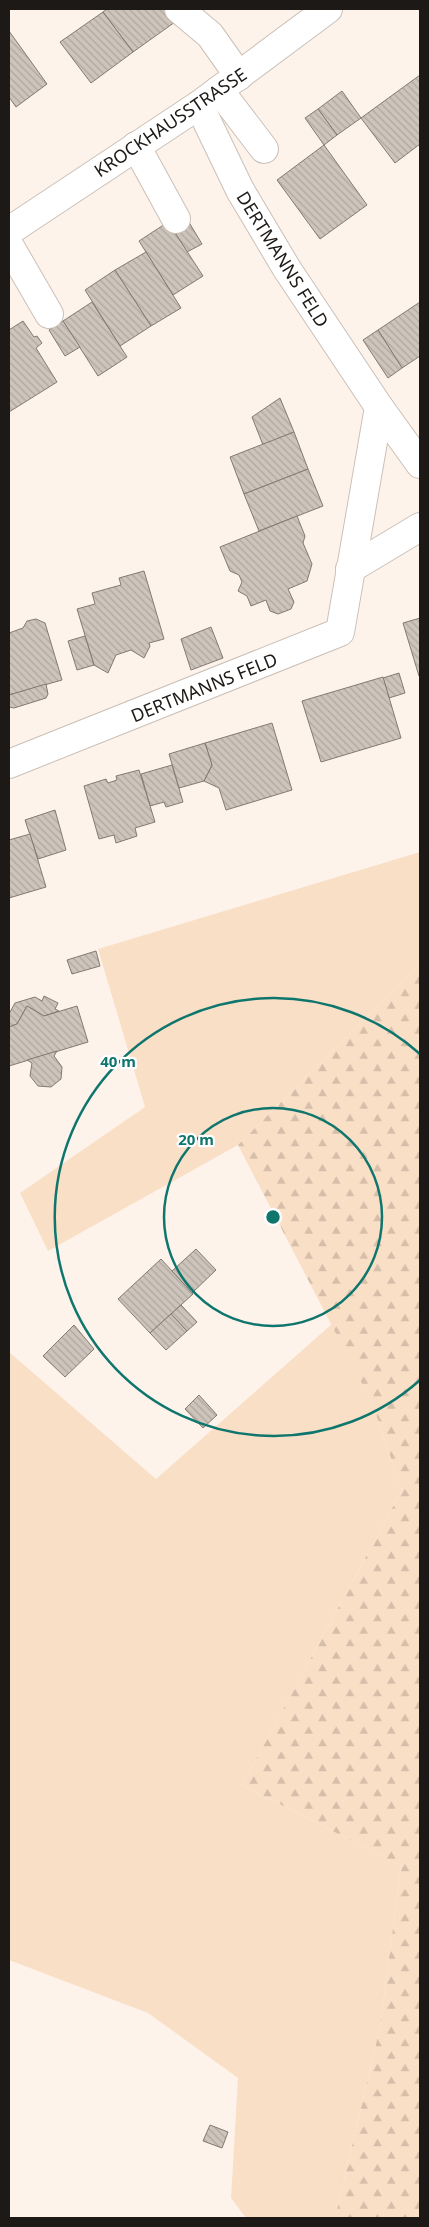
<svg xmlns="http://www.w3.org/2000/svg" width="429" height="2227" font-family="'Noto Sans',sans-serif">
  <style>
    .green { fill: #fadfc7 }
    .forest { fill: url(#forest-firs) }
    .building { fill: url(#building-back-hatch); stroke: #837a72 }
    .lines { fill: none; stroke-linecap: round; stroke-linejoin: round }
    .minor-casing { stroke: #cac0b7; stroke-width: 30 }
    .minor { stroke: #fff; stroke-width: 28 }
    .ring { fill: none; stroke: #0f766e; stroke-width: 2.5 }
    .labels { text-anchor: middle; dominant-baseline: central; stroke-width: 4.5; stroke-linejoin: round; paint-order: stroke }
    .street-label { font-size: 18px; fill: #1c1916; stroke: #fff }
    .centre { fill: #0f766e; stroke: #fff; stroke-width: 2.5 }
    .ring-label { font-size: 15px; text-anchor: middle; font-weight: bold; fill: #0f766e; stroke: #fff; stroke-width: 4.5; stroke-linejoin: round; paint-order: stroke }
  </style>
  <defs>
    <pattern id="forest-firs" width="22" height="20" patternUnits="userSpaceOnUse" patternTransform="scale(1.25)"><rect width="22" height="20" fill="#fadfc7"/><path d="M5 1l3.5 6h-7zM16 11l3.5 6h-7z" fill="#d6bfaa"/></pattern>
    <pattern id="building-back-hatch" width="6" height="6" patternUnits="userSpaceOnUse" patternTransform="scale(1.25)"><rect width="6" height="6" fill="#cdc4bb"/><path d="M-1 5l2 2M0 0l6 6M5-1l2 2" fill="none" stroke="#afa8a0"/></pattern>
  </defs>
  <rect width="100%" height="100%" fill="#fef3eb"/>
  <g class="green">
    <path d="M420 852V963L238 1145 48 1251 20 1193 145 1107 98 949Z"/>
    <path d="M332 1324 372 1403 402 1490 242 1785 401 1866 380 2027 335 2218H246L231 2198 238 2078 148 2013 9 1960V1352L156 1479Z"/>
  </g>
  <path class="forest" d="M420 963V2218H335L380 2027 401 1866 242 1785 402 1490 372 1403 238 1145Z"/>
  <g class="building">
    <path d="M107 9H165L175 22 133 52 103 12Z"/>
    <path d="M103 12 133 52 91 83 60 42Z"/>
    <path d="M9 31 47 84 16 107 9 97Z"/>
    <path d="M420 75V144L395 163 361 118Z"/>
    <path d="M342 91 361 118 337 135 318 109Z"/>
    <path d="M318 109 337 135 324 145 305 118Z"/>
    <path d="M324 145 367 205 320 239 277 180Z"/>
    <path d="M184 214 202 244 187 252 169 224Z"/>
    <path d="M168 222 203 276 173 295 139 241Z"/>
    <path d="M146 252 181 308 151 326 115 270Z"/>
    <path d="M115 270 151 326 120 346 85 290Z"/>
    <path d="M92 302 127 357 98 376 63 321Z"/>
    <path d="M420 302V356L402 368 378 330Z"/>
    <path d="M23 321 34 337 37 336 42 343 36 348 57 382 9 412V330Z"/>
    <path d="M63 321 80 347 65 356 49 330Z"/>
    <path d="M378 330 402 368 388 378 363 340Z"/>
    <path d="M280 398 294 432 263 445 252 417Z"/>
    <path d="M294 432 308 469 244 494 230 457Z"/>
    <path d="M308 469 323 506 259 531 244 494Z"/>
    <path d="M297 516 305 536 303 543 312 564 307 581 288 589 294 602 291 609 278 614 270 611 266 600 251 606 247 596 238 591 242 582 239 575 230 571 220 547Z"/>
    <path d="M144 571 164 639 149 643 150 646 144 658 131 650 116 655 108 673 94 665 77 609 95 604 92 593 121 585 119 578Z"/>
    <path d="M420 618V676H419L403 623Z"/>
    <path d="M36 619 45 623 62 680 9 695V633L23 628 27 621Z"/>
    <path d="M211 627 223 658 191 670 181 639Z"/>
    <path d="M85 636 94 665 77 670 68 641Z"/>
    <path d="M399 673 405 693 389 698 383 678Z"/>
    <path d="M383 677 401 738 321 762 302 701Z"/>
    <path d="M46 684 48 694 46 698 14 708 9 707V695Z"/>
    <path d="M272 723 292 790 226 810 219 788 204 781 212 765 205 743Z"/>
    <path d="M205 743 212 765 204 781 179 788 169 754Z"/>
    <path d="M172 765 183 802 166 807 164 802 150 806 141 774Z"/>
    <path d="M139 770 155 822 135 828 137 836 116 843 114 835 99 839 84 786 106 779 108 783 117 780 116 776Z"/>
    <path d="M55 810 66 850 38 859 25 820Z"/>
    <path d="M30 834 46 887 9 898V838V840Z"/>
    <path d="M96 951 100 966 72 974 67 960Z"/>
    <path d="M44 996 58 1003 55 1009 59 1011 44 1016 27 1006 17 1024 9 1027V1014L15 1003 35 997 42 1001Z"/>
    <path d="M27 1006 44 1016 77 1006 88 1042 9 1066V1027L17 1024Z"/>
    <path d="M57 1051 54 1056 62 1067 61 1079 51 1087 38 1086 30 1076 32 1063 27 1060Z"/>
    <path d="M196 1249 216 1270 192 1293 172 1271Z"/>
    <path d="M161 1259 193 1294 150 1333 118 1299Z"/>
    <path d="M181 1305 197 1322 187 1331 171 1314Z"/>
    <path d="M171 1314 187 1331 166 1350 150 1333Z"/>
    <path d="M74 1325 94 1349 65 1377 43 1356Z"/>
    <path d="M199 1395 217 1415 203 1428 185 1409Z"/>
    <path d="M210 2125 228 2132 222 2148 203 2141Z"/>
  </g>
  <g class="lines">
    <g class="minor-casing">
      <g id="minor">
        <path d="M179 9 210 35 239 76"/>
        <path d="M219 90 264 149"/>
        <path d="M136 146 176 219"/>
        <path d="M9 231 199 105 328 9"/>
        <path d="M9 245 49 314"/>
        <path d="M379 407 420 464"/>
        <path d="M350 569 420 527"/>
        <path d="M9 764 340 632 379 407 287 269 240 190 199 105"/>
      </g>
    </g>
    <use href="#minor" class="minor"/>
  </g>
  <g class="ring">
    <circle cx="273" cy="1217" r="109"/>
    <path d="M420 1380A219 219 0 1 1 420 1054"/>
  </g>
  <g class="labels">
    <g class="street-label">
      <text transform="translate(170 122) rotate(-34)">KROCKHAUSSTRASSE</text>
      <text transform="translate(283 259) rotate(58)">DERTMANNS FELD</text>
      <text transform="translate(204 687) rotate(-22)">DERTMANNS FELD</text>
    </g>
  </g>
  <circle cx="273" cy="1217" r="8" class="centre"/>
  <g class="ring-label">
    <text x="118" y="1067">40 m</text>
    <text x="196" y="1145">20 m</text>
  </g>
  <rect width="429" height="2227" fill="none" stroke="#1c1916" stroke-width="20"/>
</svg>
